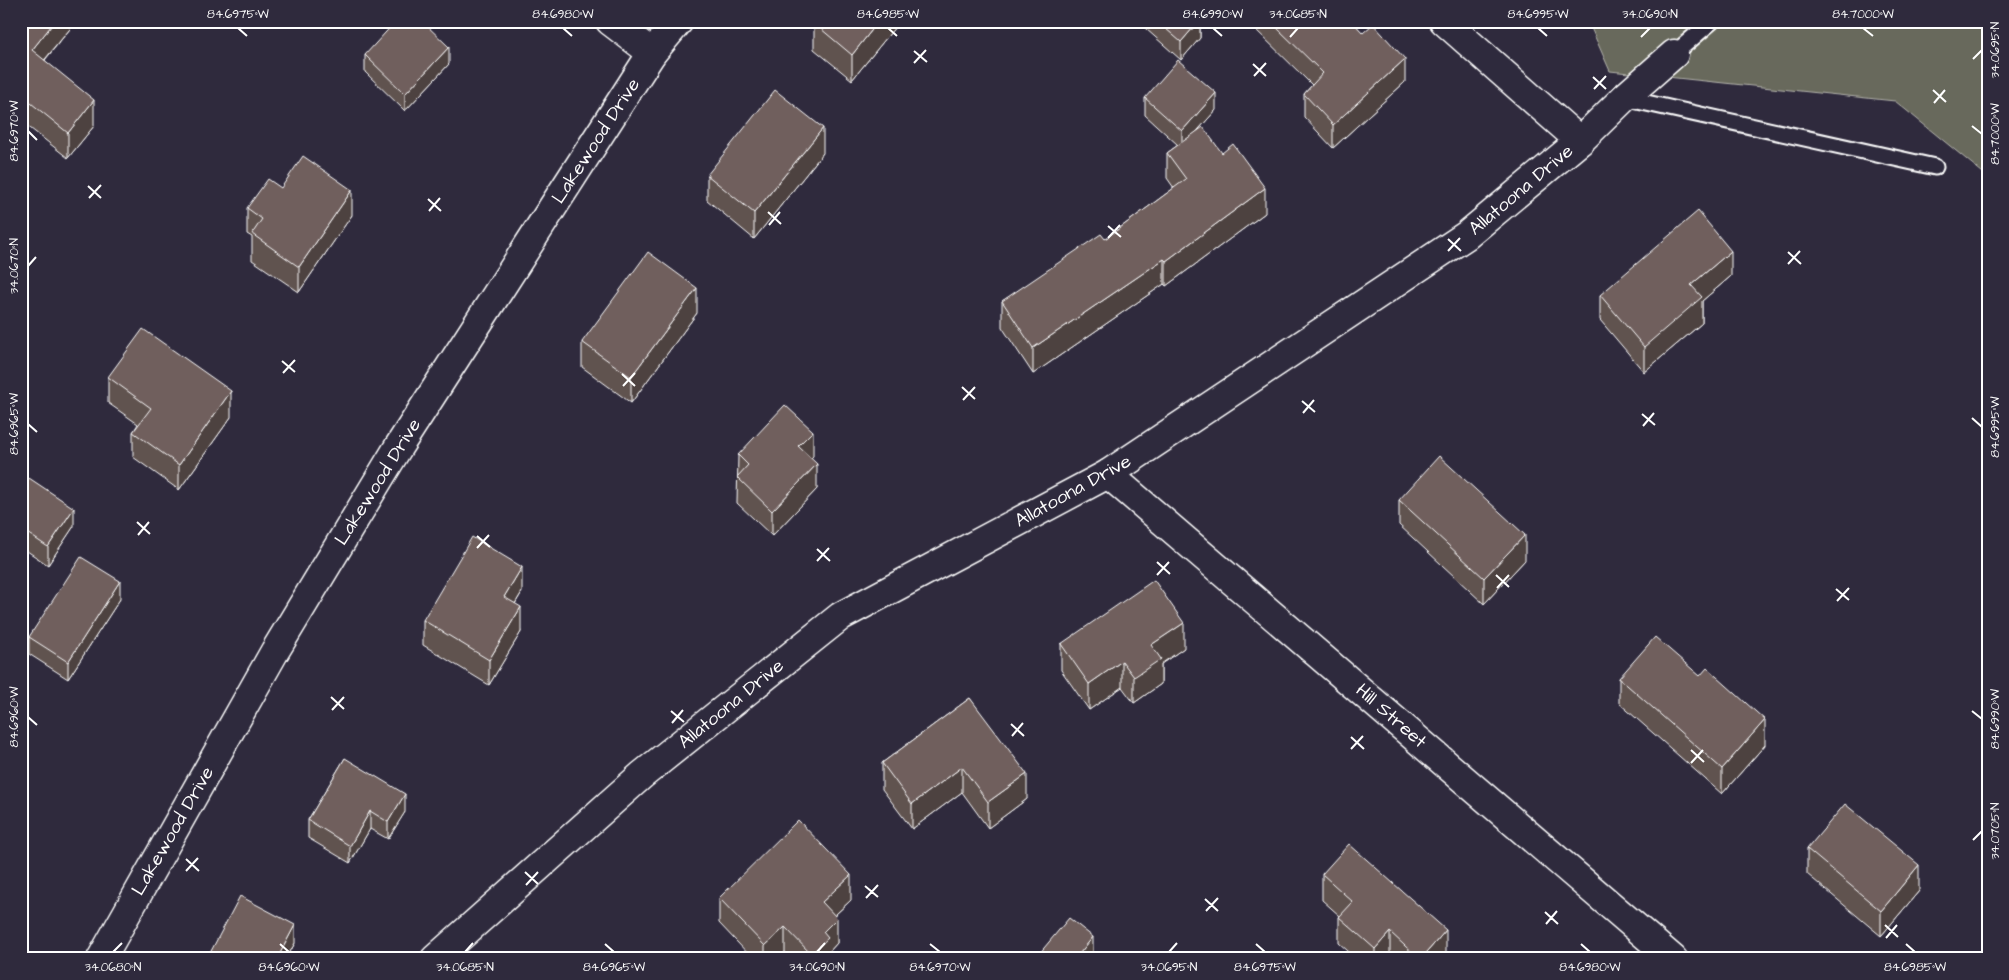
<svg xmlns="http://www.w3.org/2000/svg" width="2009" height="980" font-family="'Architects Daughter',sans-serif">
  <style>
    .green { fill: #68695b; stroke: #b4b4ad }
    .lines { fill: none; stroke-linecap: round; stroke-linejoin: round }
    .service-casing { stroke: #fff; stroke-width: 19 }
    .minor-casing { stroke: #fff; stroke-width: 31 }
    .service { stroke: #2f2a3d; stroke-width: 15 }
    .minor { stroke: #2f2a3d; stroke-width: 28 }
    .wall { fill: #605250; stroke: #fff }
    .shaded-wall { fill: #4e4241; stroke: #fff }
    .building { fill: #705f5d; stroke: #fff }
    .ticks { fill: none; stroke: #fff; stroke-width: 2 }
    .labels { text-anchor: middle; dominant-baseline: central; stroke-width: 5; stroke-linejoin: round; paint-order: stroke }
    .street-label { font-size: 19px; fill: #fff; stroke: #2f2a3d }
    .neatline { fill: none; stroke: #fff; stroke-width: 2 }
    .ticks-label { font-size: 12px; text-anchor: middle; fill: #fff }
  </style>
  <rect width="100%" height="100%" fill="#2f2a3d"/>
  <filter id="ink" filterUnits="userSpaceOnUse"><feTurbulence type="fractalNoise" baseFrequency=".02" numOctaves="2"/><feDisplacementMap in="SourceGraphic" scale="10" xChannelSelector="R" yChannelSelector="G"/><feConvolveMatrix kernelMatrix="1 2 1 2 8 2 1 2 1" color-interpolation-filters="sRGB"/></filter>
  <g filter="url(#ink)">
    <path class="green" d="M1588 21H1988V177L1895 101 1610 71Z"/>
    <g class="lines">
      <g class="service-casing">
        <g id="service">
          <path d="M1674 54 1712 21"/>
          <path d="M1624 98 1935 167"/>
        </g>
      </g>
      <g class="minor-casing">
        <g id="minor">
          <path d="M610 21 652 53"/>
          <path d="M1444 21 1580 141"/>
          <path d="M1108 474 1673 959"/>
          <path d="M101 959 275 651 399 446 652 53 679 21"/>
          <path d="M435 959 642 775 841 616 1108 474 1467 235 1580 141 1624 98 1674 54"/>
        </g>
      </g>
      <use href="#service" class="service"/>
      <use href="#minor" class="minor"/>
    </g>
    <g class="wall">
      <path d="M21 21H74V24L45 60 94 126 68 158 21 121Z"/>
      <path d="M900 21 852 80 814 49V23Z"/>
      <path d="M1137 21H1200V38L1181 60Z"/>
      <path d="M1247 21H1352L1405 82 1333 148 1304 117V94L1312 85Z"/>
      <path d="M365 55 449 64 405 111 365 72Z"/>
      <path d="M1145 98 1216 110 1198 130 1265 213 1166 286 1164 284 1033 374 1002 327V301L1105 239 1174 188 1167 178V153L1178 145 1145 115Z"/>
      <path d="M823 153 754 239 707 200V175Z"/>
      <path d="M281 188 352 215 299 292 252 260V237L247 234V208Z"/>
      <path d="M1731 276 1702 301V323L1644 372 1600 320V295Z"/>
      <path d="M697 313 631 403 582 367V342Z"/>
      <path d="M108 377 231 417 179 490 133 457V432L138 424 108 403Z"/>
      <path d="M738 455 813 456 811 458 817 489 772 536 737 503Z"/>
      <path d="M21 489 74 526 48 565 21 547Z"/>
      <path d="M1399 500 1525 560 1484 604 1399 525Z"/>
      <path d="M522 592 515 604 521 632 489 685 423 645V620Z"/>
      <path d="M120 599 68 679 29 654V637Z"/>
      <path d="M1061 644 1184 648 1161 664V684L1134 703 1122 687 1089 710 1061 670Z"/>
      <path d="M1700 676 1765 745 1722 794 1619 703V678Z"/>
      <path d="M970 698 1027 799 988 828 962 792 912 829 882 789V763Z"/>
      <path d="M345 758 405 812 388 839 370 829 350 863 308 838V820Z"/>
      <path d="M1807 849 1919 891 1881 936 1807 874Z"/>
      <path d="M1322 874 1446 955 1443 959H1391L1390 958 1389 959H1357L1339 943V917L1340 916 1322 900Z"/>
      <path d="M719 898 851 900 835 915 837 943 828 953V959H791L785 952 778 959H753L719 923Z"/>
      <path d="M295 943 286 959H209V955Z"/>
      <path d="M1039 954 1093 955 1089 959H1039Z"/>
    </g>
    <g class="shaded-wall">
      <path d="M55 21H74V24L32 75V50Z"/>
      <path d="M879 21H900L852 80V55Z"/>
      <path d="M1199 21H1200V38L1181 60V42Z"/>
      <path d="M449 47V64L405 111V94Z"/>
      <path d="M1405 59V82L1333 148V125Z"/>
      <path d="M1216 93V110L1182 148V131Z"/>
      <path d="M94 100V126L68 158V133Z"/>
      <path d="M823 128V153L754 239V213Z"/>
      <path d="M1265 188V213L1166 286V261Z"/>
      <path d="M352 190V215L299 292V267Z"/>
      <path d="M1731 251V276L1702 301V323L1644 372V347L1691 285Z"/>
      <path d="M1164 259V284L1033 374V348Z"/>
      <path d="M697 288V313L631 403V377Z"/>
      <path d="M231 391V417L179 490V465Z"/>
      <path d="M813 431V456L798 472V446Z"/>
      <path d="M817 464V489L772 536V511Z"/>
      <path d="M74 508V526L48 565V547Z"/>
      <path d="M1525 535V560L1484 604V578Z"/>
      <path d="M522 567V592L504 622V597Z"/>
      <path d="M120 581V599L68 679V662Z"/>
      <path d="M521 607V632L489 685V660Z"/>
      <path d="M1184 623V648L1161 664V684L1134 703V677L1151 645Z"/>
      <path d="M1122 661V687L1089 710V684Z"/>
      <path d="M1765 720V745L1722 794V769Z"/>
      <path d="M962 767V792L912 829V804Z"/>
      <path d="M1027 774V799L988 828V802Z"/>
      <path d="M405 794V812L388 839V822Z"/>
      <path d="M370 811V829L350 863V846Z"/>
      <path d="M1919 865V891L1881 936V911Z"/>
      <path d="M851 875V900L822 927V902Z"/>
      <path d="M837 918V943L828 953V959H811V954L823 932Z"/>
      <path d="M295 925V943L286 959H277Z"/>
      <path d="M785 927V952L778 959H765V946Z"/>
      <path d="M1446 930V955L1443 959H1421Z"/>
      <path d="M1390 932V958L1389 959H1375V949Z"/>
      <path d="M1093 937V955L1089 959H1075Z"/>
    </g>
    <g class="building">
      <path d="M21 21H55L32 50 94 100 68 133 21 95Z"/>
      <path d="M396 21H422L449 47 405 94 365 55Z"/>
      <path d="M815 21H879L852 55 814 23Z"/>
      <path d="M1157 21H1199L1181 42Z"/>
      <path d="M1270 21H1352L1363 33 1373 24 1405 59 1333 125 1304 94 1323 73Z"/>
      <path d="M1178 60 1216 93 1182 131 1145 98Z"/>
      <path d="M775 90 823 128 754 213 707 175Z"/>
      <path d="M1203 127 1222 153 1233 144 1265 188 1166 261 1164 259 1033 348 1002 301 1101 234 1105 239 1186 179 1167 153Z"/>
      <path d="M303 156 352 190 299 267 252 234 262 219 247 208 268 179 281 188Z"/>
      <path d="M1698 211 1731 251 1691 285 1702 297 1644 347 1600 295Z"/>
      <path d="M648 252 697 288 631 377 582 342Z"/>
      <path d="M143 329 231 391 179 465 133 432 151 408 108 377Z"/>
      <path d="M785 405 813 431 798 446 817 464 772 511 737 477 748 465 738 455Z"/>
      <path d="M1439 456 1525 535 1484 578 1399 500Z"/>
      <path d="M29 478 74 508 48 547 21 529V489Z"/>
      <path d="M472 537 522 567 504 597 521 607 489 660 423 620Z"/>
      <path d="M81 557 120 581 68 662 29 637Z"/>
      <path d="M1154 580 1184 623 1151 645 1161 659 1134 677 1122 661 1089 684 1061 644Z"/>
      <path d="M1655 637 1700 676 1707 668 1765 720 1722 769 1619 678Z"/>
      <path d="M970 698 1027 774 988 802 962 767 912 804 882 763Z"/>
      <path d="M345 758 405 794 388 822 370 811 350 846 308 820Z"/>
      <path d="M1845 804 1919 865 1881 911 1807 849Z"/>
      <path d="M798 820 851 875 822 902 837 918 823 932 828 938 811 954 785 927 765 946 719 898Z"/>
      <path d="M1349 844 1446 930 1421 959H1419L1390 932 1375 949 1339 917 1353 902 1322 874Z"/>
      <path d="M240 896 295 925 277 959H216L209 955Z"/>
      <path d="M1069 918 1093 937 1075 959H1045L1039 954Z"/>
    </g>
  </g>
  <path class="ticks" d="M238 28 247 36M563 28 572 36M888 28 897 36M1213 28 1222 36M1538 28 1547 36M1863 28 1873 36M1290 37 1298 28M1641 37 1650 28M914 51 927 62M1973 59 1982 50M914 63 926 50M1253 64 1266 76M1254 76 1266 63M1593 77 1606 89M1594 89 1606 76M1933 90 1946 102M1934 103 1945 90M1972 126 1982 134M28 131 37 140M88 186 101 198M89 198 101 185M428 199 441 211M429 211 440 198M768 212 781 224M769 225 780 212M1108 226 1121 237M1108 238 1120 225M1448 239 1461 251M1448 251 1460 238M1788 252 1801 264M1788 264 1800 251M28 266 36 257M282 361 295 372M283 373 295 360M622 374 635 386M623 386 635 373M962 387 975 399M963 400 975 387M1302 401 1315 412M1303 413 1314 400M1642 414 1655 425M1972 418 1982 427M28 424 37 432M1643 426 1654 413M137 522 150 534M138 535 149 522M477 536 490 547M477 548 489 535M817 549 830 561M817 561 829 548M1157 562 1170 574M1157 575 1169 562M1496 575 1509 587M1497 588 1509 575M1836 589 1849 600M1837 601 1849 588M331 697 344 709M332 710 344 697M671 711 684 722M1972 711 1982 719M28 717 37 725M672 723 683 710M1011 724 1024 736M1012 736 1023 723M1351 737 1364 749M1351 749 1363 736M1691 750 1704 762M1691 763 1703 750M1973 840 1982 831M186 859 199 871M186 871 198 858M525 872 538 884M526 885 538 872M865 886 878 897M866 898 878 885M1205 899 1218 911M1206 911 1218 898M1545 912 1558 924M1546 924 1557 911M1885 925 1898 937M1886 938 1897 925M280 944 289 952M605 944 614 952M930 944 940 952M1256 944 1265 952M1581 944 1590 952M1906 944 1915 952M113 952 122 943M465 952 473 943M817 952 825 943M1169 952 1177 943"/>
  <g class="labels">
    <g class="street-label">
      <text transform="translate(596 141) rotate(-57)">Lakewood Drive</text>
      <text transform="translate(1521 190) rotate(-40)">Allatoona Drive</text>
      <text transform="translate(378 482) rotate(-58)">Lakewood Drive</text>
      <text transform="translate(1073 491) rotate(-29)">Allatoona Drive</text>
      <text transform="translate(731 704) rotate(-39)">Allatoona Drive</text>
      <text transform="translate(1391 716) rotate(41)">Hill Street</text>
      <text transform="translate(173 831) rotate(-60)">Lakewood Drive</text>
    </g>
  </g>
  <rect width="2009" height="980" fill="none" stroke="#2f2a3d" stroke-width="55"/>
  <rect x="28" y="28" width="1954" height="924" class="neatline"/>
  <g class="ticks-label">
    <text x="238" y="18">84.6975°W</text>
    <text x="563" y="18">84.6980°W</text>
    <text x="888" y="18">84.6985°W</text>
    <text x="1213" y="18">84.6990°W</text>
    <text x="1298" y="18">34.0685°N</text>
    <text x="1538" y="18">84.6995°W</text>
    <text x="1650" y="18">34.0690°N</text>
    <text x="1863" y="18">84.7000°W</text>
    <text transform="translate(1995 50) rotate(-90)" y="4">34.0695°N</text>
    <text transform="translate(14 131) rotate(-90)" y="4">84.6970°W</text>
    <text transform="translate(1995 134) rotate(-90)" y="4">84.7000°W</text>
    <text transform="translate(14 266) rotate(-90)" y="4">34.0670°N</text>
    <text transform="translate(14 424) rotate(-90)" y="4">84.6965°W</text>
    <text transform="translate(1995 427) rotate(-90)" y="4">84.6995°W</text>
    <text transform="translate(14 717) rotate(-90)" y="4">84.6960°W</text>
    <text transform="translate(1995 719) rotate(-90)" y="4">84.6990°W</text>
    <text transform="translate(1995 831) rotate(-90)" y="4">34.0705°N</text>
    <text x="113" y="971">34.0680°N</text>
    <text x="289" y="971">84.6960°W</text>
    <text x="465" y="971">34.0685°N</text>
    <text x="614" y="971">84.6965°W</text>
    <text x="817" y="971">34.0690°N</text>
    <text x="940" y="971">84.6970°W</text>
    <text x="1169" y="971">34.0695°N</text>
    <text x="1265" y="971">84.6975°W</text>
    <text x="1590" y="971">84.6980°W</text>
    <text x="1915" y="971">84.6985°W</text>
  </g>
</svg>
